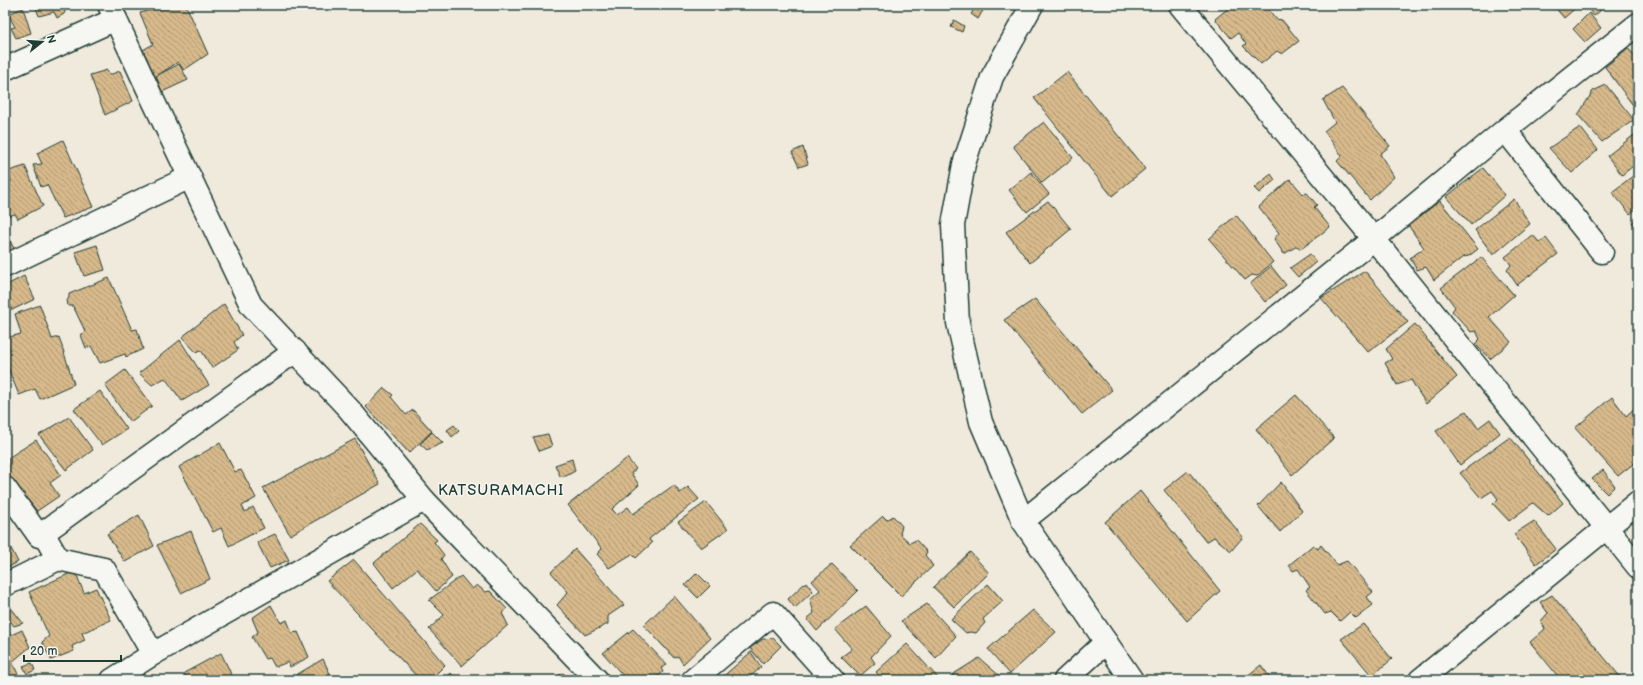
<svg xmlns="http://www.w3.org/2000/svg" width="1643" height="685" font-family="'Balsamiq Sans',sans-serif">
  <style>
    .building { fill: url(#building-back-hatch); stroke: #1f3d34 }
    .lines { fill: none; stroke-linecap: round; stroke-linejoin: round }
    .minor-casing { stroke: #1f3d34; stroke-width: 25 }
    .tertiary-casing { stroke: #1f3d34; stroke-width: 25 }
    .minor { stroke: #f6f6f2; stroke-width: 22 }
    .tertiary { stroke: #f6f6f2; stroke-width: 22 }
    .labels { text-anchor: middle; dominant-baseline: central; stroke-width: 3; stroke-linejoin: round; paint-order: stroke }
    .quarter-label { font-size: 15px; letter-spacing: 1px; fill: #1f3d34; stroke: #f6f6f2 }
  </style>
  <defs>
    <pattern id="building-back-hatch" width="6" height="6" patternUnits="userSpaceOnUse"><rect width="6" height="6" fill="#d7b98b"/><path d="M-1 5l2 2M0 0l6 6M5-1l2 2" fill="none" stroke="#ae9872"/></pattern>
  </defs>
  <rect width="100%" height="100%" fill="#f0eadd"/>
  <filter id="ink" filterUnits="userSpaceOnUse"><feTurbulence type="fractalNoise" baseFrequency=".025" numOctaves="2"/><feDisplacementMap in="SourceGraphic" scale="8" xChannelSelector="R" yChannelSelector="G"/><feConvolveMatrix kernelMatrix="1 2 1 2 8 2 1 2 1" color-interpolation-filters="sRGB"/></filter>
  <g filter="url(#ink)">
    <g class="building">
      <path d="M35 5H69L67 6 64 14 57 18 54 12 39 16Z"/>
      <path d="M169 5H186L208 54 184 70 178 62 155 77 143 50 153 44 140 13Z"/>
      <path d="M977 5H986L978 19 971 14Z"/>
      <path d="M1232 5H1265L1276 19 1282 20 1299 41 1282 54 1277 51 1261 64 1243 46 1246 44 1238 33 1231 38 1215 19Z"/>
      <path d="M1553 5H1579L1564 18Z"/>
      <path d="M1585 5H1607L1594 16Z"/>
      <path d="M23 8 31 33 16 38 11 28 15 27 8 14Z"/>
      <path d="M1589 13 1601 28 1585 42 1573 29Z"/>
      <path d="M954 20 964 26 962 32 951 27Z"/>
      <path d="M5 26 9 35 5 37Z"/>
      <path d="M1628 48 1638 60V99L1632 104 1605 67Z"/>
      <path d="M179 64 188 80 162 92 156 76Z"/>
      <path d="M107 70 109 75 120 71 133 101 105 115 90 75Z"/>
      <path d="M1067 72 1145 169 1112 196 1034 98Z"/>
      <path d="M1606 85 1634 120 1602 142 1578 115 1593 91Z"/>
      <path d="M1342 88 1390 146 1380 154 1394 177 1370 200 1337 161 1342 156 1324 131 1335 122 1323 100Z"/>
      <path d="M1044 122 1073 158 1042 183 1013 146Z"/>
      <path d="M1580 127 1598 150 1572 173 1549 148Z"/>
      <path d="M1638 132V162L1622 175 1607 156Z"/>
      <path d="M63 140 93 207 63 218 47 185 41 187 33 165 42 164 37 153Z"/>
      <path d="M803 147 808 164 799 167 792 152Z"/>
      <path d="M25 166 43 206 18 219 15 214 8 216 5 211V184L11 182 9 171Z"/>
      <path d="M1483 168 1505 195 1471 225 1446 197Z"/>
      <path d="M1031 172 1049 194 1027 212 1009 190Z"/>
      <path d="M1638 172V207L1630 214 1612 192Z"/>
      <path d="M1271 174 1275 180 1259 193 1254 188Z"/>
      <path d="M1290 179 1303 194 1307 193 1317 205 1314 207 1330 227 1301 249 1297 246 1284 254 1274 239 1279 233 1259 207Z"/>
      <path d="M1514 199 1530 224 1493 255 1475 230Z"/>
      <path d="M1048 201 1071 229 1030 263 1006 232Z"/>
      <path d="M1440 201 1478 249 1469 256 1463 257 1434 280 1426 267 1417 270 1410 258 1424 248 1408 225Z"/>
      <path d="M1236 215 1273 262 1257 276 1252 275 1245 280 1209 239Z"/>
      <path d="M1638 218V231L1632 222Z"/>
      <path d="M5 230 14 249 5 253Z"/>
      <path d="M1533 235 1539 242 1546 238 1558 254 1517 285 1507 270 1511 265 1505 257Z"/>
      <path d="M97 245 105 270 84 276 75 252Z"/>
      <path d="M1310 254 1316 262 1298 277 1290 268Z"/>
      <path d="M1481 257 1514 295 1489 317 1511 342 1490 359 1475 344 1480 339 1476 331 1471 332 1452 311 1455 307 1441 288Z"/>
      <path d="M1271 266 1286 285 1265 302 1250 284Z"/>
      <path d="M1365 271 1408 322 1368 352 1321 298Z"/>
      <path d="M24 276 35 299 12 310 5 294V286Z"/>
      <path d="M109 278 132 330 137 329 143 349 126 357 125 354 100 363 91 346 86 348 81 335 85 331 73 306H68L67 301 69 297V294Z"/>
      <path d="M1035 299 1112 390 1082 414 1004 320Z"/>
      <path d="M224 304 242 335 234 342 238 350 212 368 201 350 196 352 182 337Z"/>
      <path d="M40 305 52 339 59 337 74 384 40 399 35 389 19 395 5 361V353L9 350 5 338 21 334 15 314Z"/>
      <path d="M1415 324 1457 377 1426 404 1411 380 1397 385 1385 363 1392 359 1386 349Z"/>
      <path d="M180 340 209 385 182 401 165 378 152 385 139 373Z"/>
      <path d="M125 370 152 406 130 422 105 385Z"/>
      <path d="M384 388 393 395 391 397 406 415 413 410 432 431 409 453 366 407Z"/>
      <path d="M100 391 127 429 102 445 74 409Z"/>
      <path d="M1296 395 1334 438 1292 475 1256 429Z"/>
      <path d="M1612 397 1626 416 1638 405V460L1618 476 1575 428Z"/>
      <path d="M1466 411 1478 428 1490 419 1500 433 1460 465 1436 431Z"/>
      <path d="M69 417 93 450 66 470 39 435Z"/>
      <path d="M454 425 459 431 452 437 447 430Z"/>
      <path d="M432 432 443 443 427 450 420 444Z"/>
      <path d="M548 434 552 446 539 451 533 437Z"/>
      <path d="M1510 437 1563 503 1548 516 1533 503 1509 521 1493 504 1498 499 1492 491 1481 498 1460 473Z"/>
      <path d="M355 439 380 484 290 535 263 488Z"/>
      <path d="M36 440 61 475 50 483 59 496 37 511 5 471V467L9 463 8 458Z"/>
      <path d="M220 443 235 472 241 470 256 498 242 506 245 512 253 507 264 528 229 546 221 528 213 532 179 467Z"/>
      <path d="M627 458 636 469 631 473 639 485 612 509 617 515 628 507 633 514 674 485 680 493 688 487 699 499 649 539 652 543 636 558 632 554 609 568 597 554 602 549 568 505Z"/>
      <path d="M572 459 575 471 566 476H560L555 465Z"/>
      <path d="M1603 470 1615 486 1607 494 1592 479Z"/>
      <path d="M1188 471 1243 537 1231 551 1214 537 1206 542 1164 490Z"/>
      <path d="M1281 482 1302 511 1280 532 1258 506Z"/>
      <path d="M1140 491 1220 591 1187 621 1105 522Z"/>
      <path d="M706 502 728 529 701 548 678 522Z"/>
      <path d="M139 515 154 546 125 562 107 534Z"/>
      <path d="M883 516 887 520 893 516 902 526 900 534 910 543 916 540 927 552 925 555 933 566 901 596 850 545Z"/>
      <path d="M1534 521 1556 549 1536 564 1514 534Z"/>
      <path d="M420 524 437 540 434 542 444 555 441 559 452 577 436 591 417 569 393 588 374 563Z"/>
      <path d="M191 531 210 579 181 593 157 545Z"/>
      <path d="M275 534 289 560 270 568 257 542Z"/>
      <path d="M5 537 18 562 5 569Z"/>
      <path d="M1313 545 1318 549 1321 545 1337 565 1347 561 1373 592 1367 597 1373 605 1356 618 1350 612 1340 621 1331 612 1325 614 1306 590 1310 587 1298 569 1293 571 1289 565Z"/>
      <path d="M575 549 624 605 608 616V624L585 635 557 605 568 592 551 572Z"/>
      <path d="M970 552 989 573 954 607 933 587Z"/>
      <path d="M354 560 445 665 430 680H420L327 581Z"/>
      <path d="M832 564 858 591 817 631 807 619 814 613 810 599 820 590 812 581Z"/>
      <path d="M75 571 84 593 96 588 111 620 82 633 85 640 72 646 74 651 51 660 42 642 49 636 29 592Z"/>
      <path d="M697 573 710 586 698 598 685 585Z"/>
      <path d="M461 576 472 589 477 585 485 592 490 591 507 609 502 613 508 625 462 666 429 629 444 615 429 600Z"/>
      <path d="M806 582 813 591 795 608 788 599Z"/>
      <path d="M988 584 1003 601 983 619 985 623 976 633 970 632 966 633 951 619Z"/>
      <path d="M1552 595 1623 680H1596L1594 677 1591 680H1561L1530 642 1545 629 1541 621 1548 613 1540 602Z"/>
      <path d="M674 596 710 638 683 664 678 656 674 658 644 625Z"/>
      <path d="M8 604 23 623 14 626 5 614V606Z"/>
      <path d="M927 604 956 636 936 658 901 621Z"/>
      <path d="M271 605 281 623 287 620 292 633 298 632 309 657 290 667 288 662 275 667 270 658 265 659 252 637 258 632 252 618Z"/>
      <path d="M866 606 891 636 871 657 875 663 860 676 841 657 852 649 835 629Z"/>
      <path d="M1033 610 1056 632 1010 674 988 649Z"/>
      <path d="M1363 624 1392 659 1372 676 1341 639Z"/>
      <path d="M5 628 11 635 22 630 30 647 12 662 21 680H5Z"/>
      <path d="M633 629 667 665 661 668 663 672 654 680H627L603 653Z"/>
      <path d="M773 638 781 646 763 664 750 648 763 639Z"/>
      <path d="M907 644 939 679 883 680 876 672Z"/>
      <path d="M751 652 761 667 750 677 754 680H719Z"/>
      <path d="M221 653 234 680H188L184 673Z"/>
      <path d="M979 658 1002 678 1000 680H957L952 675Z"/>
      <path d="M323 659 333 680H298L296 675Z"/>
      <path d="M32 663 35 670 27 674 23 666Z"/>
      <path d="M1261 665 1272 680H1242Z"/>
      <path d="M451 673 457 680H444Z"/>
      <path d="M563 673 571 680H552Z"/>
      <path d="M766 676 770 680H761Z"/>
      <path d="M148 677 150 680H139Z"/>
    </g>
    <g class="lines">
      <g class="minor-casing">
        <g id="minor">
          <path d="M109 5 152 98 251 305 349 409 424 500 597 680"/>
          <path d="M1180 5 1374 239 1638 567"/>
          <path d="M5 69 116 19"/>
          <path d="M1505 130 1602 252"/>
          <path d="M5 266 190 177"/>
          <path d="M5 488 39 536 295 351"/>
          <path d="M1023 521 1374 239 1505 130 1638 24"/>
          <path d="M43 533 58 559 104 569 153 654"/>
          <path d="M5 585 58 559"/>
          <path d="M112 680 153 654 424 500"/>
          <path d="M693 680 773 613 833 680"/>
          <path d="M1065 680 1106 642"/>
          <path d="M1420 680 1638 502"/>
        </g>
      </g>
      <g class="tertiary-casing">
        <path id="tertiary" d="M1032 5 992 77 964 164 953 225 958 323 981 422 1023 521 1132 680"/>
      </g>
      <use href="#minor" class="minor"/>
      <use href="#tertiary" class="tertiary"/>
    </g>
  </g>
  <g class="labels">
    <g class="quarter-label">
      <text x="501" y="490">KATSURAMACHI</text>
    </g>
  </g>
  <rect width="1643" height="685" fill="none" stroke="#f6f6f2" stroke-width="20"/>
  <rect x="10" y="10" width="1623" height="665" fill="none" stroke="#1f3d34" stroke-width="1.5" filter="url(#ink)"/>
  <g transform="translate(42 42) rotate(73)" stroke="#f6f6f2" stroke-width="3" paint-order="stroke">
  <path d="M0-3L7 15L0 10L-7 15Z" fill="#1f3d34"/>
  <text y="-6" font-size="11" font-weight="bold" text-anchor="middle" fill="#1f3d34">N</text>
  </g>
  <path d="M24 655v6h97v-6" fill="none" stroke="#1f3d34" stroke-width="2"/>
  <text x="30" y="655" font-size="12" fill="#1f3d34" stroke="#f6f6f2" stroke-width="3" paint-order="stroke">20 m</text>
</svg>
